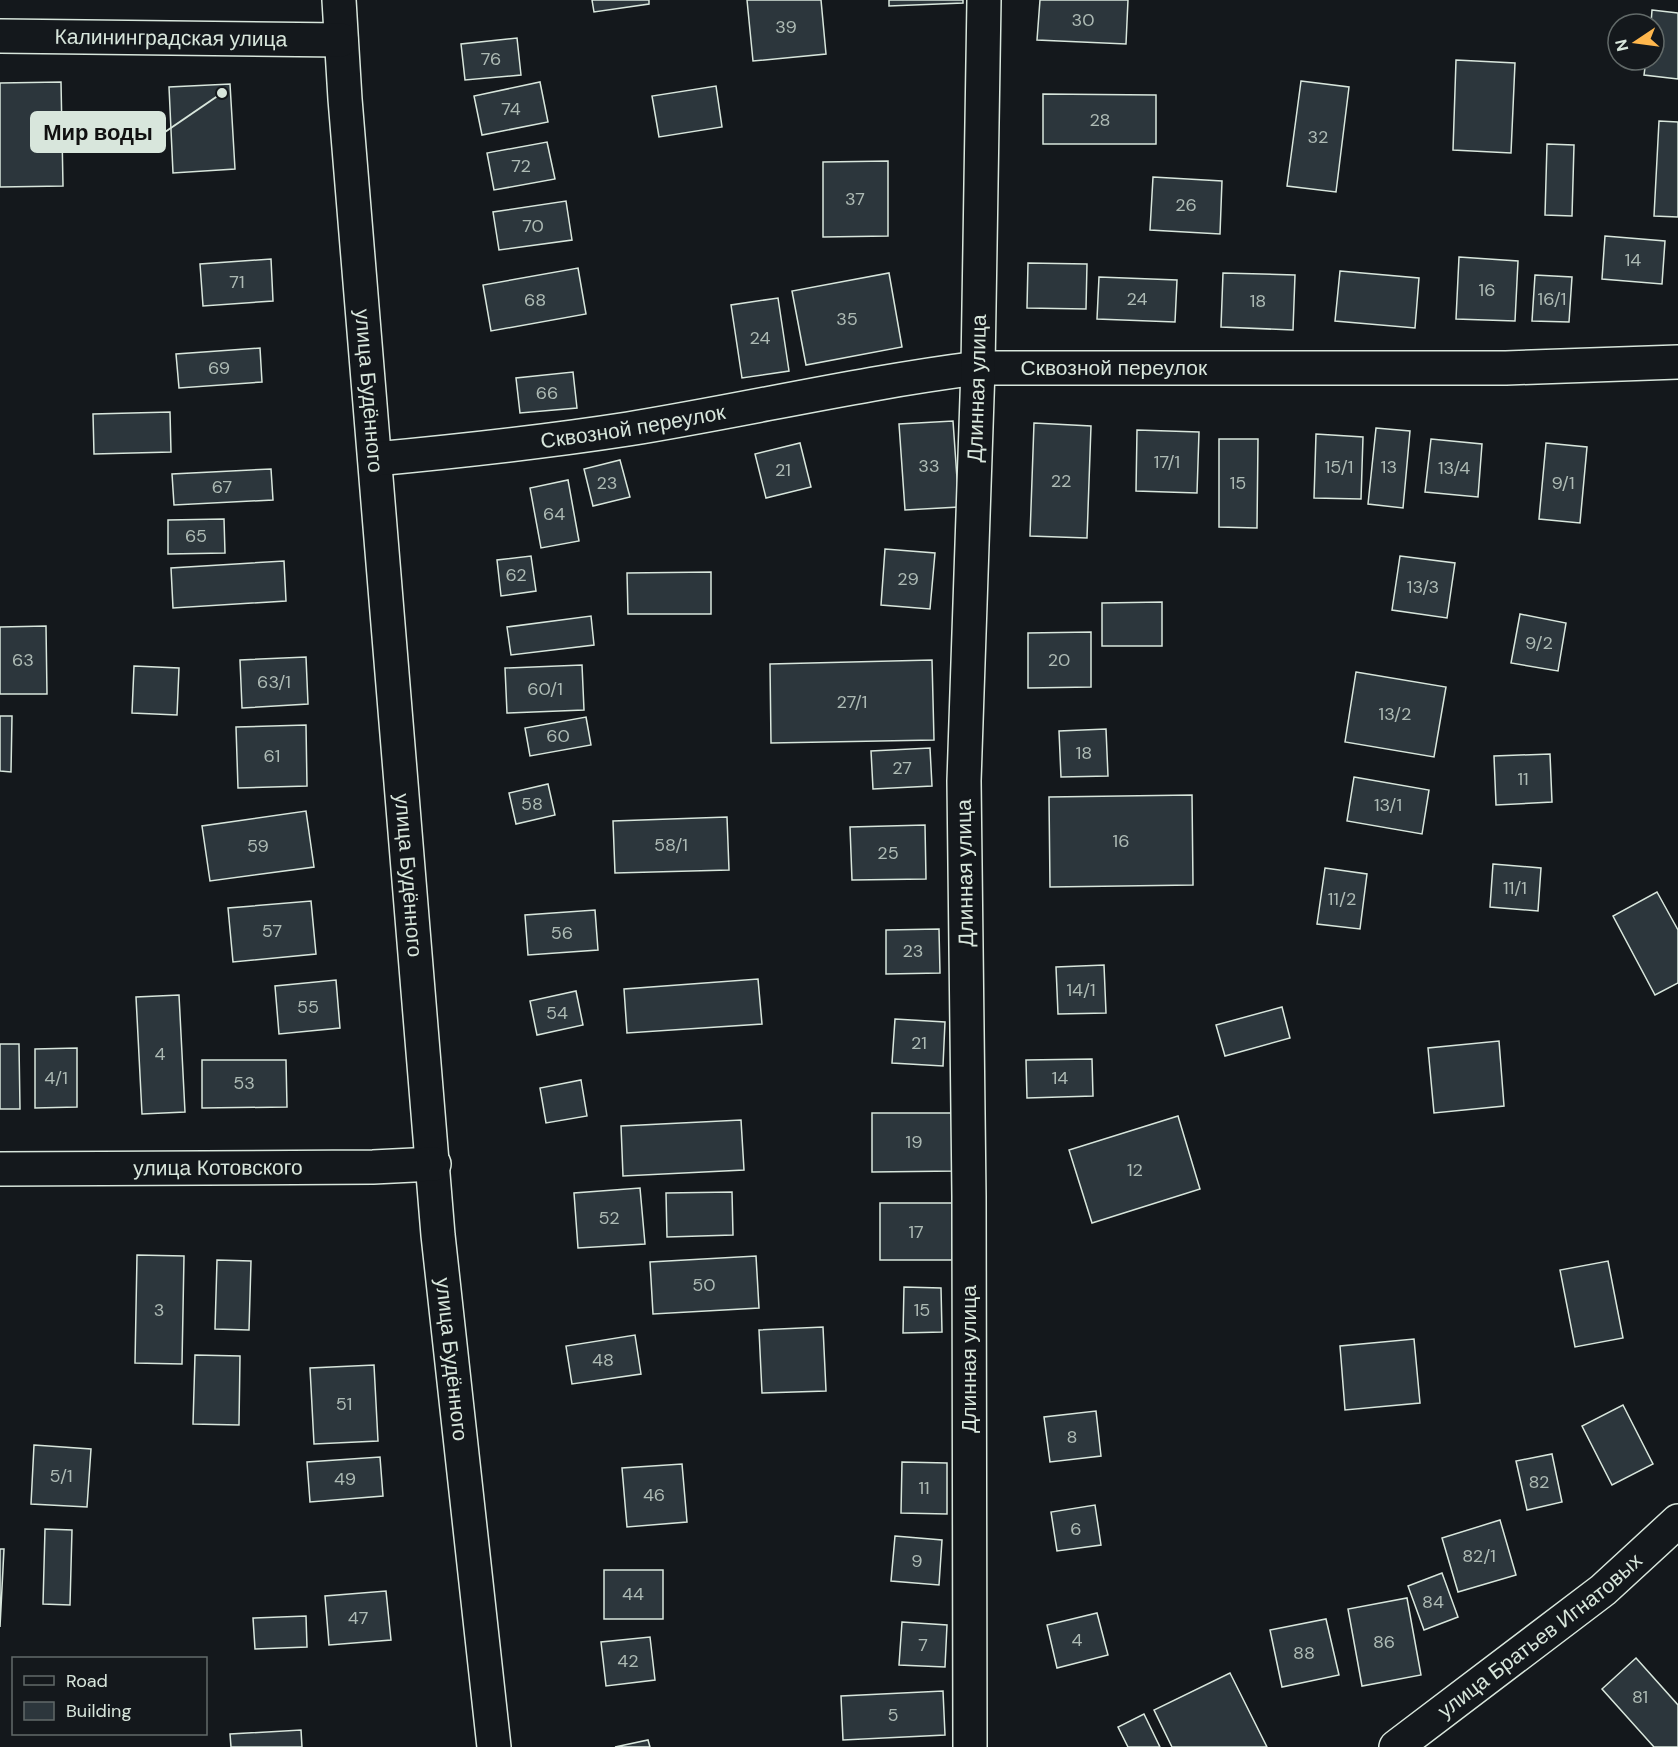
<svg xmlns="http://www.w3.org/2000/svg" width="1678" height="1747" font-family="'DM Sans',sans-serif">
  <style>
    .building { fill: #2c363c; stroke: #d8e6dc; stroke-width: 1.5 }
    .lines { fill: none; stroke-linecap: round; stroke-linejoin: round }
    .minor-casing { stroke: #d8e6dc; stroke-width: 36 }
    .minor { stroke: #14181c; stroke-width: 33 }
    .labels { text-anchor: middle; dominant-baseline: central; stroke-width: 4.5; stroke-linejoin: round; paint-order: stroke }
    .number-label { font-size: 18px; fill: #adbab4 }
    .street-label { font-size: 21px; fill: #d8e6dc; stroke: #14181c }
    .leader { fill: none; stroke: #d8e6dc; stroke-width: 2 }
    .callout-dot { fill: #d8e6dc; stroke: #14181c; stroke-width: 2 }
    .callout { fill: #d8e6dc; stroke: #d8e6dc; stroke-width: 2 }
    .callout-label { font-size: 22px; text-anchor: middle; font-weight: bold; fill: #111 }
  </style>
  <rect width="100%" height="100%" fill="#14181c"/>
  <g class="building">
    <path d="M592 0H649V4L594 12Z"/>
    <path d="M747 0H821L826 54 753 61Z"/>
    <path d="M889 0H963V3L889 6Z"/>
    <path d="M1040 0H1128L1126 44 1037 40Z"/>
    <path d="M1652 10 1678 13V79L1644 75 1646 60H1654V24H1651Z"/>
    <path d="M517 38 521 75 465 80 461 44Z"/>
    <path d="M1456 60 1515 63 1511 153 1453 150Z"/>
    <path d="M1301 81 1349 87 1336 192 1287 186Z"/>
    <path d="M61 82 63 186 0 187V83Z"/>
    <path d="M540 82 548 122 482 135 474 96Z"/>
    <path d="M230 84 235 169 173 173 169 87Z"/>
    <path d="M716 86 722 127 659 137 652 96Z"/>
    <path d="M1043 94 1156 95V144H1043Z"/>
    <path d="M1659 121 1678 122V217L1654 216Z"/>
    <path d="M547 142 555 179 494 190 487 153Z"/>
    <path d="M1547 144 1574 145 1572 216 1545 215Z"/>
    <path d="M888 161V236L823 237V162Z"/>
    <path d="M1153 177 1222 181 1220 234 1150 230Z"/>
    <path d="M566 201 572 240 499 250 493 212Z"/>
    <path d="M1605 236 1665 241 1662 284 1602 279Z"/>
    <path d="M1459 257 1518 261 1515 321 1456 319Z"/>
    <path d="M271 259 273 301 203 306 200 264Z"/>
    <path d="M1028 263 1087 264 1086 309 1027 308Z"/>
    <path d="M578 268 586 314 491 331 483 285Z"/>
    <path d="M1340 271 1419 278 1415 328 1335 321Z"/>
    <path d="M889 273 902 347 806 365 792 291Z"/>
    <path d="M1223 273 1295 275 1293 330 1221 327Z"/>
    <path d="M1535 275 1572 277 1569 322 1532 321Z"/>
    <path d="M1099 277 1177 280 1175 322 1097 319Z"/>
    <path d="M778 298 789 371 742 378 731 305Z"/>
    <path d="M260 348 262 382 179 388 176 354Z"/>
    <path d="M573 372 577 408 520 413 516 378Z"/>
    <path d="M170 412 171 452 94 454 93 414Z"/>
    <path d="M953 421 959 507 905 510 899 424Z"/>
    <path d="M1034 423 1091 426 1087 538 1030 536Z"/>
    <path d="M1376 428 1410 431 1403 508 1368 504Z"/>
    <path d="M1137 430 1199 432 1197 493 1136 491Z"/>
    <path d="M1316 434 1363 437 1361 499 1314 498Z"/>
    <path d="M1219 439H1258L1257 528 1219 527Z"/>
    <path d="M1431 439 1482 444 1478 497 1425 492Z"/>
    <path d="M800 443 811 487 766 498 755 454Z"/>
    <path d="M1546 443 1587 447 1580 523 1539 519Z"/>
    <path d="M620 460 630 497 593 506 584 469Z"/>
    <path d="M271 469 273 500 174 505 172 474Z"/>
    <path d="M568 480 579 541 541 548 530 488Z"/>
    <path d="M224 519 225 553 168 554V520Z"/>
    <path d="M885 549 935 553 930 609 881 605Z"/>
    <path d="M531 556 536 591 501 596 497 560Z"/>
    <path d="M1400 556 1455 563 1447 618 1392 610Z"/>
    <path d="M284 561 286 601 173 608 171 568Z"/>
    <path d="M711 572V614H628L627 573Z"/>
    <path d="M1162 602V646H1102V603Z"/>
    <path d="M1520 614 1566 623 1558 671 1511 663Z"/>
    <path d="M591 616 594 645 511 655 507 627Z"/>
    <path d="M46 626 47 694H0V627Z"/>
    <path d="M1091 632V687L1028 688V633Z"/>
    <path d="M306 657 308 704 242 708 240 660Z"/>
    <path d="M932 660 934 740 771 743 770 664Z"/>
    <path d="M582 665 584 710 507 713 505 668Z"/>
    <path d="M134 666 179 668 177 715 132 713Z"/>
    <path d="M1356 672 1446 687 1434 757 1345 742Z"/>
    <path d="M0 716H12L11 772 0 771Z"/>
    <path d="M586 717 591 745 530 756 525 728Z"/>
    <path d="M306 725 307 786 238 788 236 727Z"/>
    <path d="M1106 729 1108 776 1061 777 1059 731Z"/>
    <path d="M930 748 932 786 873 789 871 751Z"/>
    <path d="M1550 754 1552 802 1496 805 1494 756Z"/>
    <path d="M1354 777 1429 790 1422 834 1347 821Z"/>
    <path d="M548 784 555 815 516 824 509 793Z"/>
    <path d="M1192 795 1193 885 1050 887 1049 797Z"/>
    <path d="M306 811 314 867 210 881 202 826Z"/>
    <path d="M727 817 729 870 615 873 613 821Z"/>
    <path d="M925 825 926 879 852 880 850 827Z"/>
    <path d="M1493 864 1541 868 1538 911 1490 907Z"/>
    <path d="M1325 868 1367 874 1360 929 1317 924Z"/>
    <path d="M1657 892 1678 930V983L1655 995 1613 916Z"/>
    <path d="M311 901 316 954 233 962 228 908Z"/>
    <path d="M595 910 598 950 528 955 525 915Z"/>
    <path d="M939 929 940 973 886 974V930Z"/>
    <path d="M1104 965 1106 1013 1058 1014 1056 967Z"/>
    <path d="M758 979 762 1024 627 1033 624 989Z"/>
    <path d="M336 980 340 1028 279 1034 275 986Z"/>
    <path d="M576 991 583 1025 537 1035 530 1001Z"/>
    <path d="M179 995 185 1112 142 1114 136 997Z"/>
    <path d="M1282 1007 1290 1038 1225 1056 1216 1025Z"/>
    <path d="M895 1019 945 1022 943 1066 892 1063Z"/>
    <path d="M1499 1041 1504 1106 1434 1113 1428 1048Z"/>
    <path d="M0 1044H19L20 1109H0Z"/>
    <path d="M77 1048V1107L35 1108V1049Z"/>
    <path d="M1092 1059 1093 1096 1027 1098 1026 1060Z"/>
    <path d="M202 1060H286L287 1107 202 1108Z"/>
    <path d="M581 1080 587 1116 546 1123 540 1088Z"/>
    <path d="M872 1113H955L956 1171 872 1172Z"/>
    <path d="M1178 1116 1200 1189 1092 1223 1069 1150Z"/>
    <path d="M741 1120 744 1170 623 1176 621 1126Z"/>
    <path d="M640 1188 645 1244 578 1248 574 1193Z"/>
    <path d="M732 1192 733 1235 667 1237 666 1193Z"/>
    <rect x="880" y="1203" width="72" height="57"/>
    <path d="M137 1255 184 1256 182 1364 135 1363Z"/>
    <path d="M756 1256 759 1308 653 1314 650 1262Z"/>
    <path d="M217 1260 251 1261 249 1330 215 1329Z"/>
    <path d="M1608 1261 1623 1338 1575 1347 1560 1270Z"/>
    <path d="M904 1287 941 1288 942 1332 903 1333Z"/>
    <path d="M823 1327 826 1391 762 1393 759 1330Z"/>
    <path d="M635 1335 641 1374 572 1384 566 1346Z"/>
    <path d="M1414 1339 1420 1403 1345 1410 1340 1346Z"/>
    <path d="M195 1355 240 1356 239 1425 193 1424Z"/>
    <path d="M374 1365 378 1441 314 1444 310 1368Z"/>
    <path d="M1623 1405 1653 1464 1612 1485 1582 1426Z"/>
    <path d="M1096 1411 1101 1456 1050 1462 1044 1417Z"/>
    <path d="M34 1445 91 1449 87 1507 31 1504Z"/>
    <path d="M1552 1454 1562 1502 1527 1510 1516 1461Z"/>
    <path d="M380 1457 383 1496 310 1502 307 1462Z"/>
    <path d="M902 1462 947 1463V1514L901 1513Z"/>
    <path d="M682 1464 687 1522 627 1527 622 1468Z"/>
    <path d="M1095 1505 1101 1545 1057 1551 1051 1512Z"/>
    <path d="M1500 1520 1516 1575 1458 1592 1442 1538Z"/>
    <path d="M45 1529 72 1530 70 1605 43 1604Z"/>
    <path d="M895 1536 942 1540 939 1585 891 1581Z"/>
    <path d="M0 1549H4L0 1627Z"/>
    <rect x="604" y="1570" width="59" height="49"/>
    <path d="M1442 1573 1458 1617 1424 1630 1408 1586Z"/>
    <path d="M386 1591 391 1640 329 1645 325 1596Z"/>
    <path d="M1407 1598 1421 1675 1362 1686 1348 1609Z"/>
    <path d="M1097 1613 1108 1655 1057 1668 1047 1625Z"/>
    <path d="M306 1616 307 1647 255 1649 253 1618Z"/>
    <path d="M1326 1619 1339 1675 1282 1687 1270 1630Z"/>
    <path d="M902 1622 947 1625 945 1667 899 1665Z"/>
    <path d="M650 1637 655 1680 606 1686 601 1642Z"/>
    <path d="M1636 1658 1678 1705V1747H1654L1602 1689Z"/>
    <path d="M1230 1673 1267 1747H1172L1154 1710Z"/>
    <path d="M943 1691 945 1735 843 1740 841 1696Z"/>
    <path d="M1144 1714 1160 1747H1128L1118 1727Z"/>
    <path d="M301 1730 302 1747H231L230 1734Z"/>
    <path d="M648 1740 650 1747H615Z"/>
  </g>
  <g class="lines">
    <g class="minor-casing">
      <g id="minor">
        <path id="s1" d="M339 0 345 99 438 1235 494 1747"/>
        <path id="s2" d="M0 36 341 40"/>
        <path id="s3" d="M375 459C460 451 544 442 628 429 745 410 860 383 978 368H1506L1678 362"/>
        <path id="s4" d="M0 1169 373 1167 434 1164"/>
        <path id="s5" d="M970 1747 969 1196 964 781 978 368 984 0"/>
        <path id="s6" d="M1396 1747 1603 1590 1678 1521"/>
      </g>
    </g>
    <use href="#minor" class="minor"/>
  </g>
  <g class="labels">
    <g class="number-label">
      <text x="1083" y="20">30</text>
      <text x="786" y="27">39</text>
      <text x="491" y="59">76</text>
      <text x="511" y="109">74</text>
      <text x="1100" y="120">28</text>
      <text x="1318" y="137">32</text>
      <text x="521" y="166">72</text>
      <text x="855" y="199">37</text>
      <text x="1186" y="205">26</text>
      <text x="533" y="226">70</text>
      <text x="1633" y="260">14</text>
      <text x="237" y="282">71</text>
      <text x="1487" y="290">16</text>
      <text x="1137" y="299">24</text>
      <text x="1552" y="299">16/1</text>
      <text x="535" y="300">68</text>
      <text x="1258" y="301">18</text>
      <text x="847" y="319">35</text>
      <text x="760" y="338">24</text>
      <text x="219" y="368">69</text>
      <text x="547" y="393">66</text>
      <text x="1167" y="462">17/1</text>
      <text x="929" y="466">33</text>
      <text x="1339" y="467">15/1</text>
      <text x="1389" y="467">13</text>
      <text x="1454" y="468">13/4</text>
      <text x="783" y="470">21</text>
      <text x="1061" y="481">22</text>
      <text x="607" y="483">23</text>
      <text x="1238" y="483">15</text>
      <text x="1563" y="483">9/1</text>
      <text x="222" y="487">67</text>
      <text x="554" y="514">64</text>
      <text x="196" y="536">65</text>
      <text x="516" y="575">62</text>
      <text x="908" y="579">29</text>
      <text x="1423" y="587">13/3</text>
      <text x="1539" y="643">9/2</text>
      <text x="23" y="660">63</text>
      <text x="1059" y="660">20</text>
      <text x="274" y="682">63/1</text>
      <text x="545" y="689">60/1</text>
      <text x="852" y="702">27/1</text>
      <text x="1395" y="714">13/2</text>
      <text x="558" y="736">60</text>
      <text x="1084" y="753">18</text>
      <text x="272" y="756">61</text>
      <text x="902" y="768">27</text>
      <text x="1523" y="779">11</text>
      <text x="532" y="804">58</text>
      <text x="1388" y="805">13/1</text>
      <text x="1121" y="841">16</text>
      <text x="671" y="845">58/1</text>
      <text x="258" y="846">59</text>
      <text x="888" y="853">25</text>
      <text x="1515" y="888">11/1</text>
      <text x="1342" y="899">11/2</text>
      <text x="272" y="931">57</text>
      <text x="562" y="933">56</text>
      <text x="913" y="951">23</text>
      <text x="1081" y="990">14/1</text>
      <text x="308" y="1007">55</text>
      <text x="557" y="1013">54</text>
      <text x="919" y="1043">21</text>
      <text x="160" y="1054">4</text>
      <text x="56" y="1078">4/1</text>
      <text x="1060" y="1078">14</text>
      <text x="244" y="1083">53</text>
      <text x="914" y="1142">19</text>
      <text x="1135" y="1170">12</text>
      <text x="609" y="1218">52</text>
      <text x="916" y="1232">17</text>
      <text x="704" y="1285">50</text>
      <text x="159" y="1310">3</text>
      <text x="922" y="1310">15</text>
      <text x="603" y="1360">48</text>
      <text x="344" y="1404">51</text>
      <text x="1072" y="1437">8</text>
      <text x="61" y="1476">5/1</text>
      <text x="345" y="1479">49</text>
      <text x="1539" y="1482">82</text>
      <text x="924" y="1488">11</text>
      <text x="654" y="1495">46</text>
      <text x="1076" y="1529">6</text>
      <text x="1479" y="1556">82/1</text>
      <text x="917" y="1561">9</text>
      <text x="633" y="1594">44</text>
      <text x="1433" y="1602">84</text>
      <text x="358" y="1618">47</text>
      <text x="1077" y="1640">4</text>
      <text x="1384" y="1642">86</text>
      <text x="923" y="1645">7</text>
      <text x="1304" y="1653">88</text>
      <text x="628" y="1661">42</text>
      <text x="1640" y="1697">81</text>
      <text x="893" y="1715">5</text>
    </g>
    <g class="street-label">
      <text stroke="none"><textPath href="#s2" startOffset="171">Калининградская улица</textPath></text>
      <text stroke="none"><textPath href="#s3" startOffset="746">Сквозной переулок</textPath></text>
      <text stroke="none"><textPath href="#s5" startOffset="1359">Длинная улица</textPath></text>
      <text stroke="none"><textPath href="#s1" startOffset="392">улица Будённого</textPath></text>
      <text stroke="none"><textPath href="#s3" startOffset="260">Сквозной переулок</textPath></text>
      <text transform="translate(965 873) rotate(-91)">Длинная улица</text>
      <text stroke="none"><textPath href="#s1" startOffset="878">улица Будённого</textPath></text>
      <text stroke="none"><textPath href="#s4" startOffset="218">улица Котовского</textPath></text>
      <text stroke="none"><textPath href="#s1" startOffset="1364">улица Будённого</textPath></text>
      <text transform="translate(969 1359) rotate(-90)">Длинная улица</text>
      <text stroke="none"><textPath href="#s6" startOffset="182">улица Братьев Игнатовых</textPath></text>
    </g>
  </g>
  <path class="leader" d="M222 93L165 132"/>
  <circle class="callout-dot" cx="222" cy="93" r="6"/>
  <rect class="callout" x="31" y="112" width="134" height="40" rx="6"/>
  <g class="callout-label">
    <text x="98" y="140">Мир воды</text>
  </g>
  <rect x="12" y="1657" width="195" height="78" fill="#14181c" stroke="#626a69" stroke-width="1.5"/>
  <rect x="24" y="1676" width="30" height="9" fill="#14181c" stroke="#626a69" stroke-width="1.5"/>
  <text x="66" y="1687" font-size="18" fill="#d8e6dc">Road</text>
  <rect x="24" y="1702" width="30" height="18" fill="#2c363c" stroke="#626a69" stroke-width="1.5"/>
  <text x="66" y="1717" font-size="18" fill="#d8e6dc">Building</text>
  <g transform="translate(1636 42) rotate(257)"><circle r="28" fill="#14181c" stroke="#626a69" stroke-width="1.5"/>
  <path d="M0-4.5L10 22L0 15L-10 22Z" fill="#ffb74d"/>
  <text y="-9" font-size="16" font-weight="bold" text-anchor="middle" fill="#d8e6dc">N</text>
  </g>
</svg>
